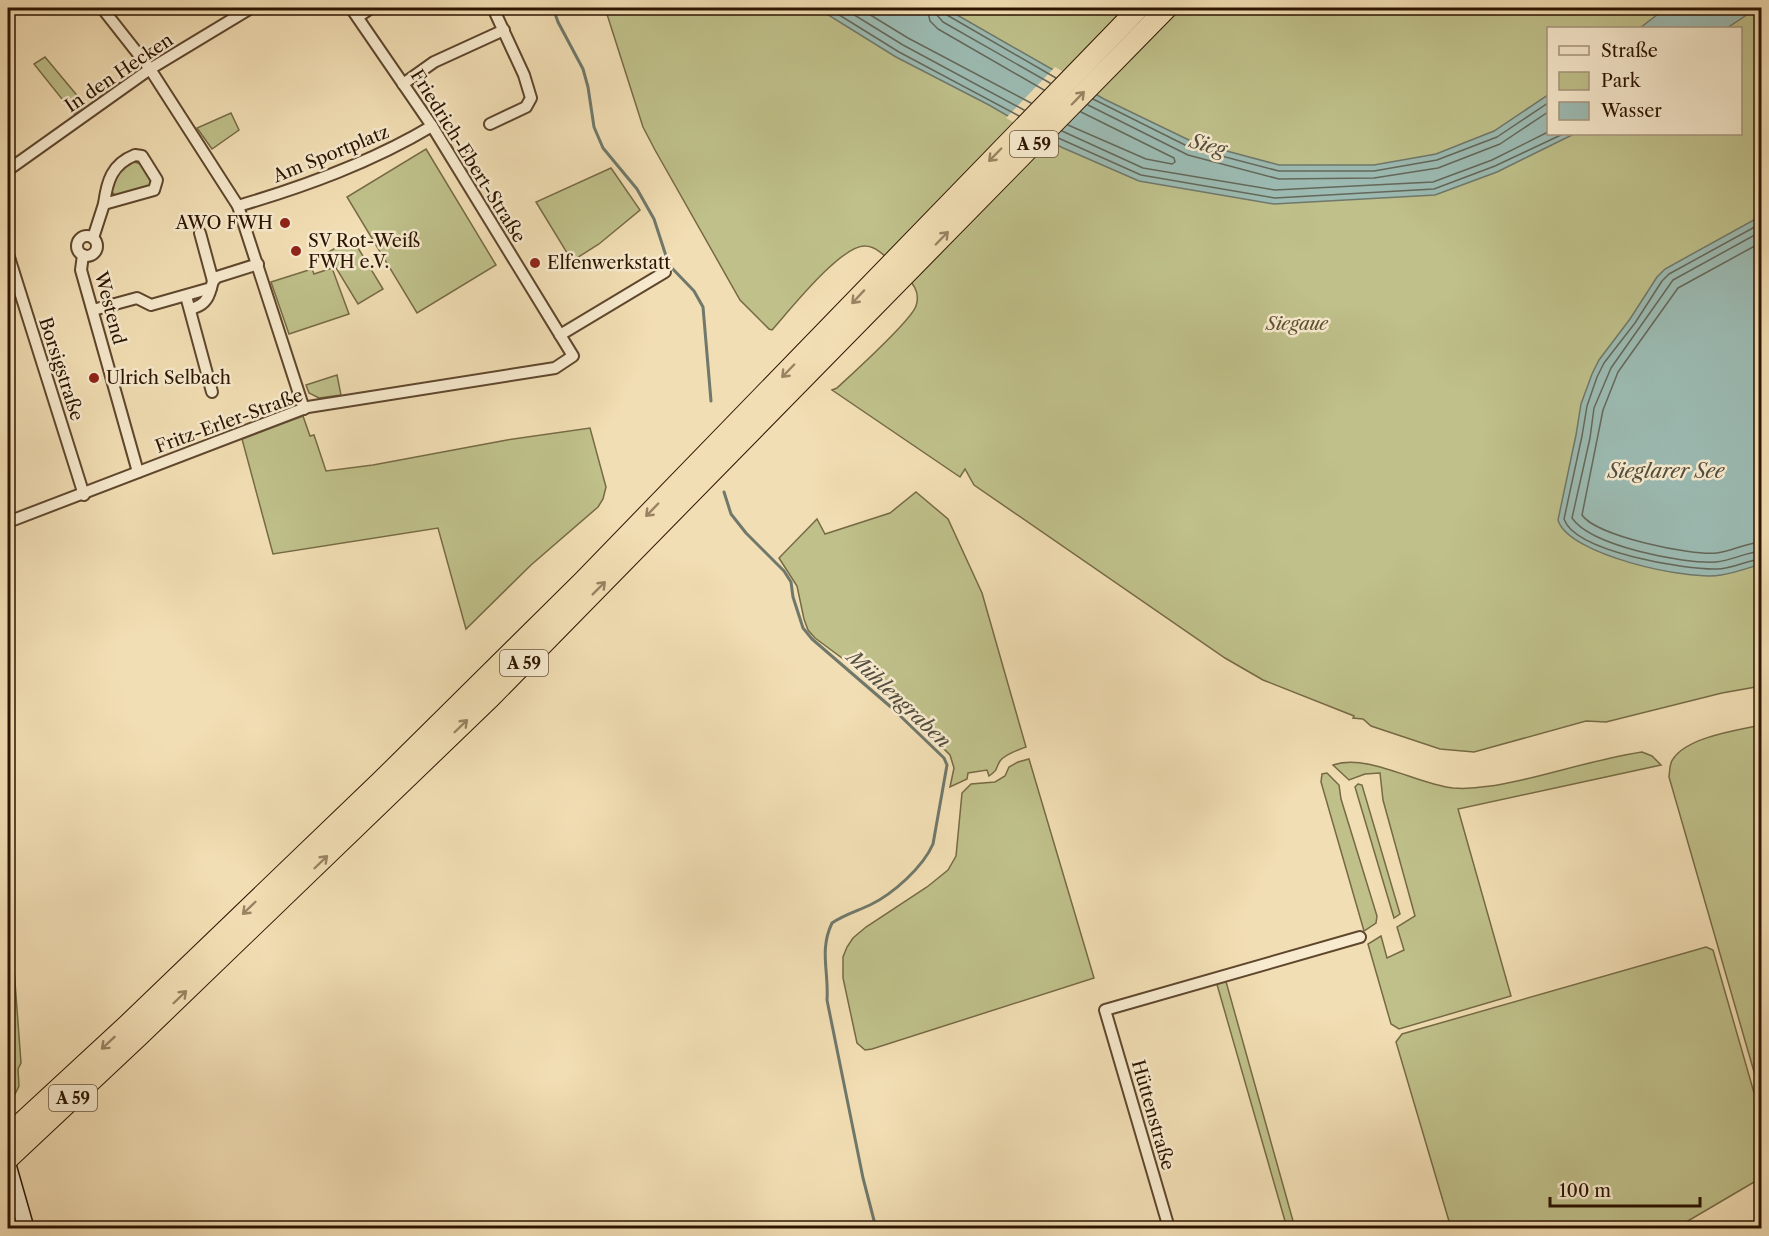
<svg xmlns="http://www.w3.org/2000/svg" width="1769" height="1236" font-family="'Libre Caslon Text',serif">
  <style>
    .green { fill: #bfc08a; stroke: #766a45; stroke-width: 1.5; fill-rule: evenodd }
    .water { fill: #9cbbb3; stroke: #6f786b; stroke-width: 1.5 }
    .pier { fill: #f2deb4 }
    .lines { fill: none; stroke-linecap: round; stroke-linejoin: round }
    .shore { stroke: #64685a; stroke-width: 1.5 }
    .stream { stroke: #6f786b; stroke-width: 3 }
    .street-casing { stroke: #5e462d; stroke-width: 14 }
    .secondary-casing { stroke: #2c1400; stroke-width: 18 }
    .highway-casing { stroke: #2c1400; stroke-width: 22 }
    .street { stroke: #f7eace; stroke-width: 10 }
    .secondary { stroke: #f7eace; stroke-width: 15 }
    .highway { stroke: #f2deb4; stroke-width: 20 }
    .oneway { stroke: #998363 }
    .poi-dot { fill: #8f2418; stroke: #f7eace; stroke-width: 2 }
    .labels { text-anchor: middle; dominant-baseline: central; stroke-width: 5; stroke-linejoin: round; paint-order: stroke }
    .shield { fill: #f7eace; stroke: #69543e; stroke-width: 1.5 }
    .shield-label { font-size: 16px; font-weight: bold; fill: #2c1400 }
    .street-label { font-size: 18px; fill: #2c1400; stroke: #f7eace }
    .poi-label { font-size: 18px; fill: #2c1400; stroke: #f7eace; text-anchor: start }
    .park-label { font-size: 18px; font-style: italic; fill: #5f5030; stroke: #f7eace }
    .water-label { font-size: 20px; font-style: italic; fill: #534e3f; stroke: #f7eace }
  </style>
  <rect width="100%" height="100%" fill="#f2deb4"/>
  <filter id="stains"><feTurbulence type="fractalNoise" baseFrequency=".00333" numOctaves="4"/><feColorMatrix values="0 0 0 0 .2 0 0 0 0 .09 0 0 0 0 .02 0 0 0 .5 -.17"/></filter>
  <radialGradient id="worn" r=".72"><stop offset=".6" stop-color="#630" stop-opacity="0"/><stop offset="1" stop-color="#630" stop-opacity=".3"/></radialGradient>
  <g class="green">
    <path d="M605 8H1761V686L1722 693 1606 722 1586 721 1474 752 1440 749 1371 726 1363 719 1353 718 1354 716 1263 680 1225 658 974 485 965 469 960 477 832 390 837 388C852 374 911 321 916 306 921 291 912 282 901 272 891 263 879 246 865 246 841 245 789 311 772 330L769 329 740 300 655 150 643 127ZM1548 28H1740V134H1548Z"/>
    <path d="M45 57 85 105 74 114 34 64Z"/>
    <path d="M231 113 239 130 212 149 197 128Z"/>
    <path d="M426 149 496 265 417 313 347 197Z"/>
    <path d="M132 162C143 162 146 170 151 179L149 187 116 196 111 191 117 171Z"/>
    <path d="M611 168 640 210 599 244 572 261 536 202Z"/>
    <path d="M352 238 383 289 358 304 327 253Z"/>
    <path d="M332 268 349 314 289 334 271 282 312 269 314 274Z"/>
    <path d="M337 375 341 395 319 398 309 393 306 385Z"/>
    <path d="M303 416 310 436 314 435 326 471 373 465 507 440 590 428 606 487 603 499 598 507 531 565 466 629 438 528 273 554 242 439Z"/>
    <path d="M916 492 948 519 982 593 1026 747C1018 750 1005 754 1000 761 995 769 999 769 989 776L987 770 968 773 967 779 950 787 954 768 950 755 881 687 815 638 808 630 804 619 797 586 779 558 817 519 825 534 890 513Z"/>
    <path d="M1761 725H1762L1761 1096 1669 777C1670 771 1669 764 1673 759 1687 737 1738 730 1761 725Z"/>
    <path d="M1642 752 1652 756 1661 765 1458 809 1511 996 1399 1029 1391 1024 1368 944 1381 936 1387 958 1404 950 1397 927 1415 916 1383 800 1380 773 1365 774 1349 780 1333 765C1368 753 1416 784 1453 788 1477 790 1503 784 1526 779 1564 770 1603 758 1642 752Z"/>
    <path d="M1029 759 1094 978 872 1049 865 1050 857 1043 843 978V957L847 947 853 938 866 927 927 887 948 870 956 856 962 793 971 784 995 782 1005 776 1009 767 1018 762Z"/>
    <path d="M1327 773 1339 785 1341 799 1377 916 1376 923 1364 931 1321 782 1322 774Z"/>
    <path d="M1358 784 1362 785 1400 914 1394 918 1355 787Z"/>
    <path d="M8 888 21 1063 18 1069 19 1086 8 1108Z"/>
    <path d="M1706 947 1713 950 1761 1117V1178L1676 1228H1451L1396 1042 1402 1034Z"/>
    <path d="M1225 978 1295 1228H1287L1216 981Z"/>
  </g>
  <g class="water">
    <path d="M817 8H945L1104 99 1193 142 1279 165H1374L1436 154 1494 131 1548 95V134H1574L1497 172 1435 195 1274 204 1139 181 1061 147 989 105 896 57Z"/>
    <path d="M1666 8H1757L1727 28H1640Z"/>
    <path d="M1761 216V564C1748 568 1735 573 1721 575 1688 581 1568 555 1558 520L1576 435 1581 404 1592 374 1599 360 1630 319 1657 277 1665 269Z"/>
  </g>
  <path class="pier" d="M1055 67 1098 92 1049 143 1006 118Z"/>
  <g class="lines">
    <g class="shore">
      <path d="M828 8 899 52 1019 116"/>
      <path d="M843 8 903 45 1024 110"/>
      <path d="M859 8 908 38 1031 103"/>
      <path d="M927 8 930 21 938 29 1044 90"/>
      <path d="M936 8 937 15 943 22 1050 83"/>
      <path d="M944 8 947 15 1056 78"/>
      <path d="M1093 99 1191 148 1279 171H1374L1437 160 1497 137 1548 103"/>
      <path d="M1088 105 1188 155 1279 179 1374 178 1438 168 1500 144 1548 112"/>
      <path d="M1068 125 1146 159 1172 164 1175 162 1174 158 1081 112"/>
      <path d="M1062 131 1143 168 1275 190 1433 182 1492 160 1548 132"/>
      <path d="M1056 137 1141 175 1275 198 1434 189 1495 166 1563 134"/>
      <path d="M1762 223 1669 274 1662 281 1635 323 1604 363 1597 377 1587 406 1582 436 1564 519C1575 552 1686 570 1717 569 1732 569 1747 560 1762 559"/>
      <path d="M1762 231 1673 280 1611 368 1594 408 1590 438 1572 518C1591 546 1683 564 1716 562 1731 561 1746 552 1762 551"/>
      <path d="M1762 242 1678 288 1618 372 1603 410 1582 515C1596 536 1691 556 1717 553 1732 551 1746 543 1762 542"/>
    </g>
    <g class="stream">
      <path d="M553 8 558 22 583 69 588 87 594 127 603 148 637 189 654 219 669 265 694 291 703 307 711 401"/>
      <path d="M724 492 731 514 746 533 784 571 791 582 793 597 803 628 812 639 892 708 944 758 947 765 933 844C923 867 893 894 870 905 857 911 843 915 832 923 819 950 829 972 827 1000L863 1178 876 1228"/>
    </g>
    <g class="street-casing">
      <g id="street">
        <path d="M102 8 150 69 238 206 304 409"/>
        <path d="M358 17 371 8"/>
        <path d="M403 84 434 62 504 30"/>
        <path d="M490 124 526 107 531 98 524 75 493 8"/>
        <path d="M135 155 142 156 157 180 154 190 104 204C107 181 112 164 135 155Z"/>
        <path d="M8 170 150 69 251 8"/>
        <path d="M238 206C306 186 372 162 432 126"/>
        <path d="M200 233 213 281"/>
        <circle cx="87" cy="246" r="10"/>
        <path d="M93 238 104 204"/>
        <path d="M8 254 84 495"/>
        <path d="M83 255 81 270 138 472"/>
        <path d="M186 296 212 392"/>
        <path d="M190 309C203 306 208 300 211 288"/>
        <path d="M93 310 137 298 151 305 211 288 213 281 217 277 258 264"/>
        <path d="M560 335 665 272"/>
        <path d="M8 522 308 407 555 368 573 356 432 126 351 8"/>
        <path d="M1169 1228 1105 1010 1360 937"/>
      </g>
    </g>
    <g class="secondary-casing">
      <path id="secondary" d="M8 1165 26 1228"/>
    </g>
    <g class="highway-casing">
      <g id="highway">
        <path d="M8 1135 127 1025 382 780 583 581 1139 8"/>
        <path d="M8 1159 138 1037 491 697 1167 8"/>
      </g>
    </g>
    <use href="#street" class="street"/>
    <use href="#secondary" class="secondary"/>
    <use href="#highway" class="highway"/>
  </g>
  <defs><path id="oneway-shaft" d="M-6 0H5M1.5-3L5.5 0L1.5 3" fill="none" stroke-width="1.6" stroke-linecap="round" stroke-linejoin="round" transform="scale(1.5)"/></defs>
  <g class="oneway">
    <use href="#oneway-shaft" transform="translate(1078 98) rotate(-46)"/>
    <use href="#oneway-shaft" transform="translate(995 155) rotate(134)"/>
    <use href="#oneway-shaft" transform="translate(942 238) rotate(-46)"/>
    <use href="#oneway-shaft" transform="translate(858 297) rotate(133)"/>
    <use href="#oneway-shaft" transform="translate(788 371) rotate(134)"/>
    <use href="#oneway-shaft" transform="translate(652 510) rotate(134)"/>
    <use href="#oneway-shaft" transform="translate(599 588) rotate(-45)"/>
    <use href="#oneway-shaft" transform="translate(461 726) rotate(-44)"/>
    <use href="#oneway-shaft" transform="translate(321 862) rotate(-44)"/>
    <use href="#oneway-shaft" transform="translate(249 908) rotate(136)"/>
    <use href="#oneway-shaft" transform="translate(180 997) rotate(-44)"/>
    <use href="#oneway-shaft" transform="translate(108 1043) rotate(137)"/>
  </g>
  <g class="poi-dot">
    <circle cx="285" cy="223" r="6"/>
    <circle cx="296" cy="251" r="6"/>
    <circle cx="535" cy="263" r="6"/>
    <circle cx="94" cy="378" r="6"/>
  </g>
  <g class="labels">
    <g class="shield">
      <rect x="1010" y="131" width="48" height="26" rx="4.5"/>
      <rect x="500" y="650" width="48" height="26" rx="4.5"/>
      <rect x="49" y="1085" width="48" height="26" rx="4.5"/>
    </g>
    <g class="shield-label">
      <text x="1034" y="144">A 59</text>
      <text x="524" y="663">A 59</text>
      <text x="73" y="1098">A 59</text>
    </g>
    <g class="street-label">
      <text transform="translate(119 73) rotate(-34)">In den Hecken</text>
      <text transform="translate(331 154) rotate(-22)">Am Sportplatz</text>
      <text transform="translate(468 156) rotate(58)">Friedrich-Ebert-Straße</text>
      <text transform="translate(110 308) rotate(75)">Westend</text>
      <text transform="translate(61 369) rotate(72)">Borsigstraße</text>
      <text transform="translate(229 421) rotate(-20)">Fritz-Erler-Straße</text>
      <text transform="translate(1153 1115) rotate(74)">Hüttenstraße</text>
    </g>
    <g class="poi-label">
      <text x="273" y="223" text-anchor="end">AWO FWH</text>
      <text x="308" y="241">SV Rot-Weiß<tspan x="308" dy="21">FWH e.V.</tspan></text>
      <text x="547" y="263">Elfenwerkstatt</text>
      <text x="106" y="378">Ulrich Selbach</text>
    </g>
    <g class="park-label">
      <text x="1297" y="324">Siegaue</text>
    </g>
    <g class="water-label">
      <text transform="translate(1208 145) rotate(15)">Sieg</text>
      <text x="1666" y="471">Sieglarer See</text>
      <text transform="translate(899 699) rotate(43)">Mühlengraben</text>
    </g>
  </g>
  <rect width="1769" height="1236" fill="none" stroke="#f2deb4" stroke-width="30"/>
  <rect x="9" y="9" width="1751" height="1218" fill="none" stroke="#2c1400" stroke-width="3"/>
  <rect x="15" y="15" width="1739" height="1206" fill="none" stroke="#2c1400" stroke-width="1.5"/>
  <rect x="1547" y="27" width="195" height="108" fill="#f7eace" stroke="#a6947c" stroke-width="1.5"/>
  <rect x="1559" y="46" width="30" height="9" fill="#f7eace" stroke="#a6947c" stroke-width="1.5"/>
  <text x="1601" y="57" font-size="18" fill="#2c1400">Straße</text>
  <rect x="1559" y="72" width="30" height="18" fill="#bfc08a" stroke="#a6947c" stroke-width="1.5"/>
  <text x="1601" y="87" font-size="18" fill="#2c1400">Park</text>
  <rect x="1559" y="102" width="30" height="18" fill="#9cbbb3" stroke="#a6947c" stroke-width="1.5"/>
  <text x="1601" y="117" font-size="18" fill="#2c1400">Wasser</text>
  <path d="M1550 1197v9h150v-9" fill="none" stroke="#2c1400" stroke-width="3"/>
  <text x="1559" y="1197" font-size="18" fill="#2c1400" stroke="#f7eace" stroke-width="4.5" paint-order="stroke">100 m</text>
  <rect width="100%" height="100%" filter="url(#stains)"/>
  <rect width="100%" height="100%" fill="url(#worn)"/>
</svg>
